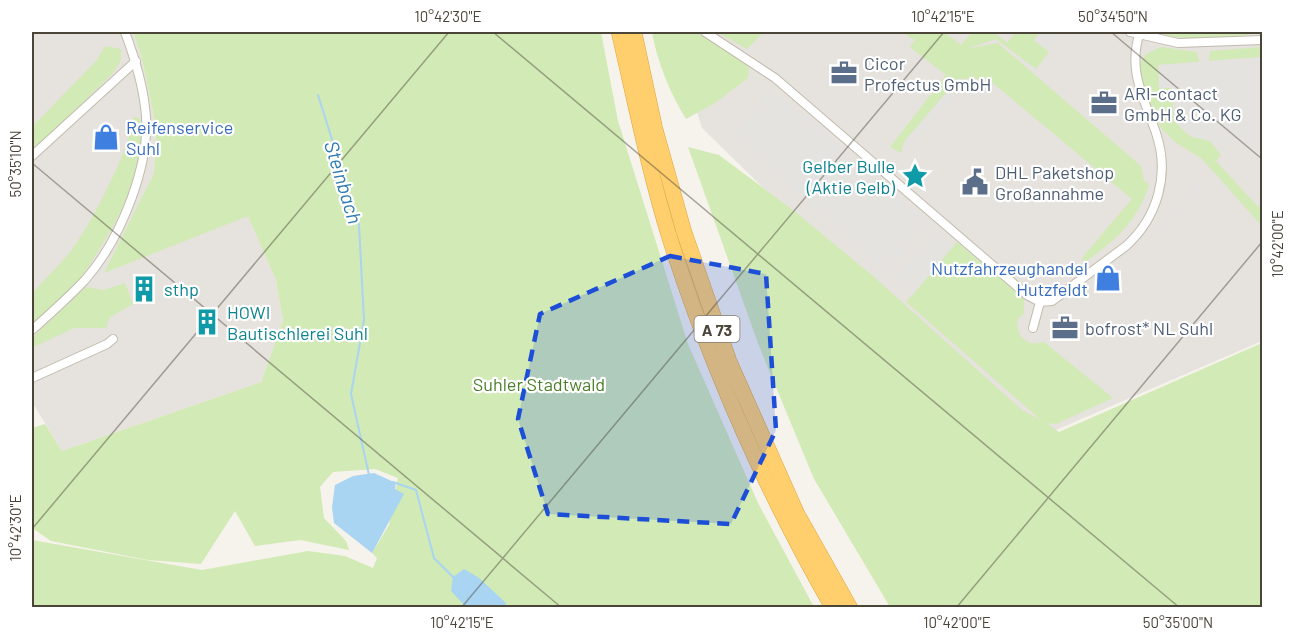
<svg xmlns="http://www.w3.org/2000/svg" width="1294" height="639" font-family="Barlow,sans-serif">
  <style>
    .industrial { fill: #e6e2dd }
    .green { fill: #d2eab5 }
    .parking { fill: #e5e3e0 }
    .water { fill: #a9d4f2 }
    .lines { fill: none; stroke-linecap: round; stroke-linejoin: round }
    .stream { stroke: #a9d4f2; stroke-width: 2 }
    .street-casing { stroke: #c2bbae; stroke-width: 10 }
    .highway-casing { stroke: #e0a43c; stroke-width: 16 }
    .street { stroke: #fff; stroke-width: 8 }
    .highway { stroke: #ffcf6e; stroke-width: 15 }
    .marked { fill: #1d4ed8; fill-opacity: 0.2; stroke: #1d4ed8; stroke-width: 4.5; stroke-dasharray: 12 8; stroke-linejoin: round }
    .ticks { fill: none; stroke: #4b4439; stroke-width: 1.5; stroke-opacity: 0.45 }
    .labels { text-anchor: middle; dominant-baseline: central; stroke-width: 4.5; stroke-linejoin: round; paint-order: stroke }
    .shield { fill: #fff; stroke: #817c74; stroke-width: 1.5 }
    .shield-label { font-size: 16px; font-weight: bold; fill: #4b4439 }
    .service-label { font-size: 18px; fill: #4e5e75; stroke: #fff; text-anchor: start }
    .shop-label { font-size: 18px; fill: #366cbe; stroke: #fff; text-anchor: start }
    .culture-label { font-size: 18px; fill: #0d838f; stroke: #fff; text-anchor: start }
    .park-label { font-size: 18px; fill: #4a7f2a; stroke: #fff }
    .water-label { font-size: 20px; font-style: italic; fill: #2e7ab2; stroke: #fff }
    .neatline { fill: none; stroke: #4b4439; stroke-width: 2 }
    .ticks-label { font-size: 15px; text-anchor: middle; fill: #4b4439 }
  </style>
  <rect width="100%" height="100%" fill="#f6f3ec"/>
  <g class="industrial">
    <path d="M32 32H133L142 59 156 127 154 173 105 272 248 215 276 280 283 321 261 382 62 451 32 402Z"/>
    <path d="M672 32H1262V341L1042 436 868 290 702 128Z"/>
  </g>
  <g class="green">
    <path d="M133 32H601L618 121 688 344 758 503 814 607H32V540L202 570 308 551 345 556 373 568 377 558 372 553 389 525 398 478 375 469 333 472 320 487 324 518 346 541 349 550 300 540 255 546 235 511 201 564 148 560 51 541 32 528V428L45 424 62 451 261 382 283 321 276 280 248 216 104 273 154 173 156 127 142 59Z"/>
    <path d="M652 32H697L744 61 749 69 748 78 715 103 686 119C670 93 657 62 652 32Z"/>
    <path d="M717 32H764L747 49Z"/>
    <path d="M901 32H944L961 45 972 32H994L1007 43 1016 32H1040L1034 40 1049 52 1036 69 996 39 966 49 998 43 1141 166 1144 181 1149 184C1139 220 1115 241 1085 262L1081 259 1132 199 988 79H958L904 142 901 153 890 147 946 75 910 47 915 40Z"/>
    <path d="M1158 32H1258C1243 39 1172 42 1158 32Z"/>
    <path d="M105 46 121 49V60L113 73 32 152V127L96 61Z"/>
    <path d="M1161 47 1197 52 1199 62 1159 65 1172 88 1174 121 1188 135 1204 133 1221 155 1216 161 1258 207 1262 204V226L1202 159 1175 142 1161 128 1145 98 1141 79 1140 64 1146 54Z"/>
    <path d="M1262 47V57L1209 61 1210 51Z"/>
    <path d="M133 117 140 118 143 154 132 189 111 230 82 277 32 326V294C44 280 58 267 70 252 90 227 131 148 133 117Z"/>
    <path d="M688 147 719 155 798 214 874 277 1022 410 1041 420 906 302 957 242 1024 298V313L1017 320C1017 337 1026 347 1044 342L1113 398 1056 424 1046 423 1059 432 1262 343V607H890L814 479 759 346Z"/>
    <path d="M125 283 133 304 110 317 106 328H74L32 348V338L86 287 104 290Z"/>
  </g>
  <g class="parking">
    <path d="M1040 32H1065L1049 52 1034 40Z"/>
    <path d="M1262 57V146L1227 145 1192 137 1174 121 1172 88H1159L1158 65Z"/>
    <path d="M958 79 965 85 911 148 904 142Z"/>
    <path d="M772 88 930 223 884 272 732 135Z"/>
    <path d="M1196 183 1202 188 1162 233 1158 229Z"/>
    <path d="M935 229 953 246 913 295 894 278Z"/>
  </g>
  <g class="water">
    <path d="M374 473 396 483 395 489 404 494 372 553 334 523 332 507 335 485 353 476Z"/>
    <path d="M464 569 479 578 506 603 505 607H466L451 591 453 577Z"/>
  </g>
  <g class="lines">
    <g class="stream">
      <path d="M318 95 359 225 364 320 351 394 369 475"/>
      <path d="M393 482 416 490 434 558 455 579"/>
    </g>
    <g class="street-casing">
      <g id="street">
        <path d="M705 32 775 78 1027 295 1040 302 1052 301 1126 246C1158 217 1170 174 1156 133 1144 98 1127 70 1140 32"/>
        <path d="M1130 32 1178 43 1262 40"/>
        <path d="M32 156 136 61"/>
        <path d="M1033 328 1040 302"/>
        <path d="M32 330C50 314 68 298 85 280 121 239 153 161 145 107 142 81 134 56 125 32"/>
        <path d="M32 378 107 344 113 339"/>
      </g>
    </g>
    <g class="highway-casing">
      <g id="highway">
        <path d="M619 32C635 101 649 171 670 239 711 367 766 491 833 608"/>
        <path d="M634 32 655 129 684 232 729 361 797 514 850 608"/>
      </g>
    </g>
    <use href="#street" class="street"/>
    <use href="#highway" class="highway"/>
  </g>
  <path class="marked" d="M670 256 766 274 776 430 731 524 548 514 518 419 540 314Z"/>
  <path class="ticks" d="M493 32 1180 608M1111 32 1262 159M32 163 562 608M32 529 449 32M461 608 944 32M956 608 1262 242"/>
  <defs>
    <g id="office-bare" transform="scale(2.07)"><path d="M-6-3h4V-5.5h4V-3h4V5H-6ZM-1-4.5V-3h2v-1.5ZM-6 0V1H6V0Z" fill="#5c6f8a" stroke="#fff" stroke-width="2.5" paint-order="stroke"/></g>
    <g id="shop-bare" transform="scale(2.07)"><path d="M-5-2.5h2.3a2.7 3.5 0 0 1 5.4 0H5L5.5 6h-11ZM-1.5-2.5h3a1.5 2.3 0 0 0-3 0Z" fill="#3f7fe0" stroke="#fff" stroke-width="2.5" paint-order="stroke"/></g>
    <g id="sight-bare" transform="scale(2.07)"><path d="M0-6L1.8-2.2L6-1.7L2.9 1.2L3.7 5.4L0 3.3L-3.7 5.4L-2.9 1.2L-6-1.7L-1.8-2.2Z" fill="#0f9aa8" stroke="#fff" stroke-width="2.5" paint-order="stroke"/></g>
    <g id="civic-bare" transform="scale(2.07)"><path d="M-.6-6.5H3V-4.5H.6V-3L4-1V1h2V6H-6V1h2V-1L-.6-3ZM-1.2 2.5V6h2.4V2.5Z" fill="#5c6f8a" stroke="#fff" stroke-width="2.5" paint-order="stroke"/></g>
    <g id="building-bare" transform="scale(2.07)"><path d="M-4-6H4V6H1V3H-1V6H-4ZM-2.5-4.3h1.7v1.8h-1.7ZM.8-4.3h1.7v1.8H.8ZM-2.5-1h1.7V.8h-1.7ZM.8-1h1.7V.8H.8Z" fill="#0f9aa8" stroke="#fff" stroke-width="2.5" paint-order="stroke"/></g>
  </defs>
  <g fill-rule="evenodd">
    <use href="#office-bare" x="844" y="73"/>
    <use href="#office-bare" x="1104" y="103"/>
    <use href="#shop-bare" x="106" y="137"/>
    <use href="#sight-bare" x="915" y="176"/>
    <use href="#civic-bare" x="975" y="182"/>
    <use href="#shop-bare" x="1108" y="278"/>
    <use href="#building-bare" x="144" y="289"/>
    <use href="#building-bare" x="207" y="322"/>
    <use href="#office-bare" x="1065" y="328"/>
  </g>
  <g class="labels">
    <rect class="shield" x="694.5" y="316" width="45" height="26" rx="4.5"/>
    <g class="shield-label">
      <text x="717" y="329">A 73</text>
    </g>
    <g class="service-label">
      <text x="864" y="63">Cicor<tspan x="864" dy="21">Profectus GmbH</tspan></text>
      <text x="1124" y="93">ARI-contact<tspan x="1124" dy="21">GmbH &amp; Co. KG</tspan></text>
      <text x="995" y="172">DHL Paketshop<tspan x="995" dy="21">Großannahme</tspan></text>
      <text x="1085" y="328">bofrost* NL Suhl</text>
    </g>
    <g class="shop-label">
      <text x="126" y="127">Reifenservice<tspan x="126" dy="21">Suhl</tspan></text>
      <text x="1088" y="268" text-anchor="end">Nutzfahrzeughandel<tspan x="1088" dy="21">Hutzfeldt</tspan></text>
    </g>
    <g class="culture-label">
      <text x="895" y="166" text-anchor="end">Gelber Bulle<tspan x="895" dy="21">(Aktie Gelb)</tspan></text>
      <text x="164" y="289">sthp</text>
      <text x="227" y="312">HOWI<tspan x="227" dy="21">Bautischlerei Suhl</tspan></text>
    </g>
    <g class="park-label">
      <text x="539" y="384">Suhler Stadtwald</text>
    </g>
    <g class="water-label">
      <text transform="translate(344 182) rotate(73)">Steinbach</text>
    </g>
  </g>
  <rect width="1294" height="639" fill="none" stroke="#ffffff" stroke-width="66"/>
  <rect x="33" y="33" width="1228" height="573" class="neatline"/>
  <g class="ticks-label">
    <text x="448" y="22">10°42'30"E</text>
    <text x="943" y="22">10°42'15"E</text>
    <text x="1113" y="22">50°34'50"N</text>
    <text transform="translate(16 164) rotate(-90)" y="5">50°35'10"N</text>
    <text transform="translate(1278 244) rotate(-90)" y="5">10°42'00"E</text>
    <text transform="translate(16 528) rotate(-90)" y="5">10°42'30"E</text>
    <text x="462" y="628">10°42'15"E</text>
    <text x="957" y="628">10°42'00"E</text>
    <text x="1178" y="628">50°35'00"N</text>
  </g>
</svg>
